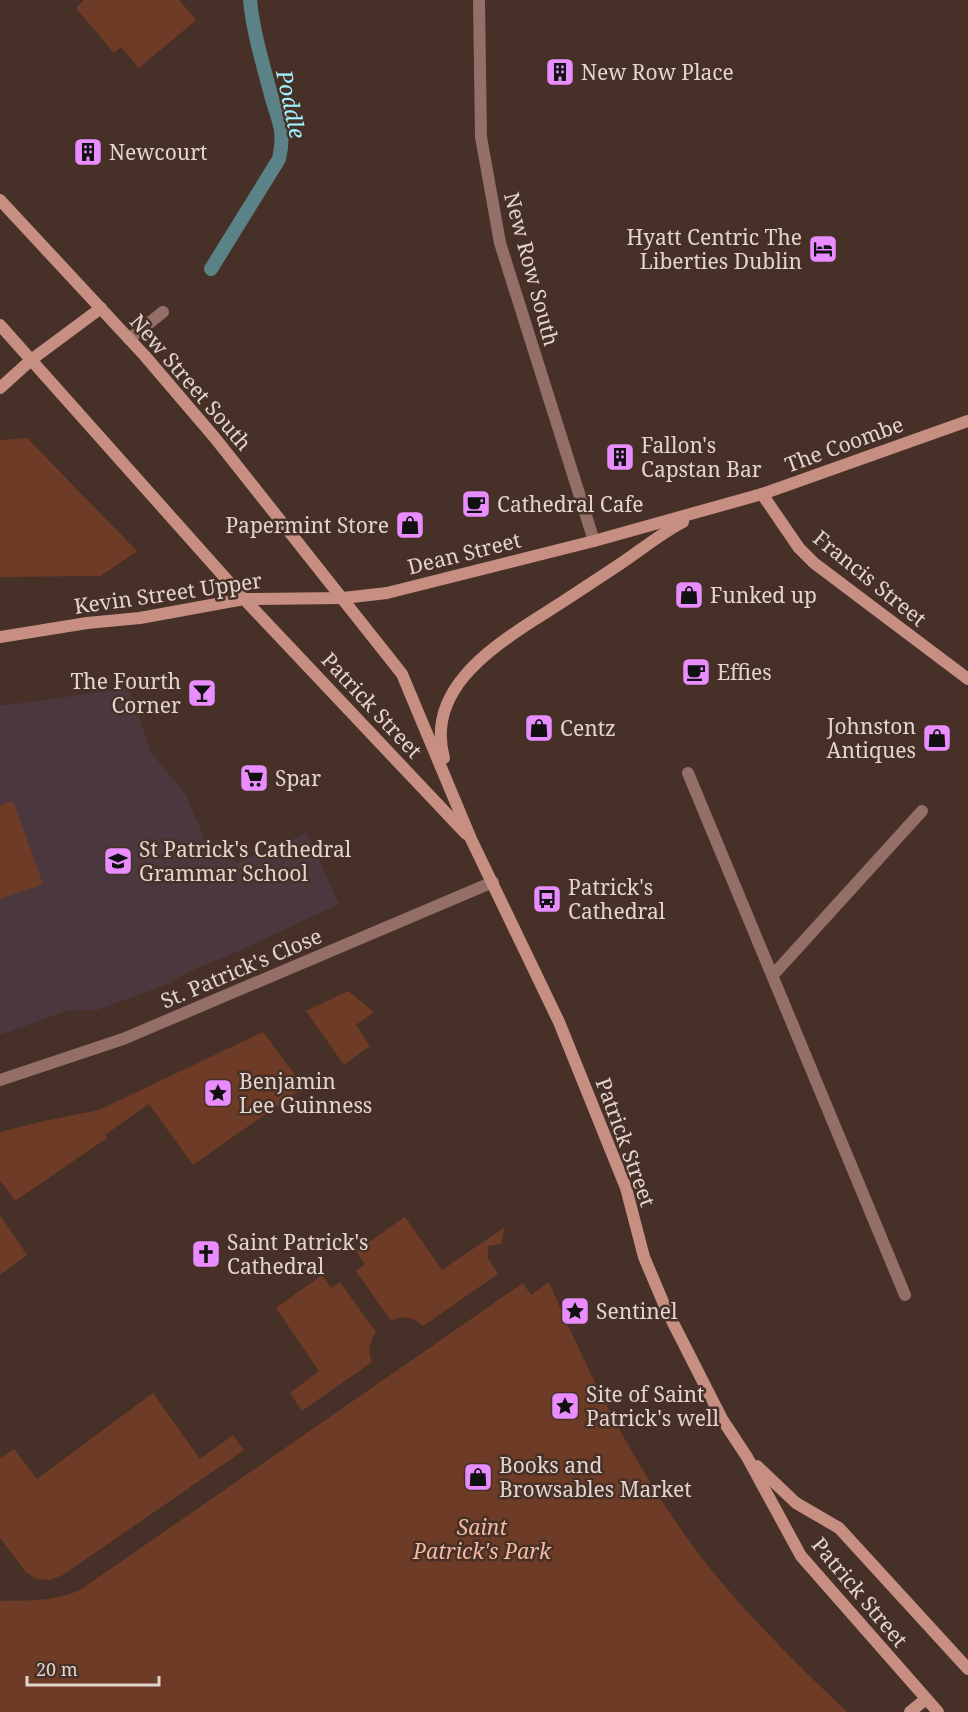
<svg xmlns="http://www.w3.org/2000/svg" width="968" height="1712" font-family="'Noto Serif',serif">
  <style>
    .education { fill: #4b383e }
    .green { fill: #6e3c26 }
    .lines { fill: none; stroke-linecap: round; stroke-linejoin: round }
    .stream { stroke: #5b8387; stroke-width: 14 }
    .lane { stroke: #936f68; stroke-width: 12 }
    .street { stroke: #936f68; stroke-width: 12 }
    .secondary { stroke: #c78e82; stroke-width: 12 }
    .labels { text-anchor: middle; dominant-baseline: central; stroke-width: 5; stroke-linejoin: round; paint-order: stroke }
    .poi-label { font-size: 21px; fill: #e3d4ce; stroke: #463027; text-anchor: start }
    .street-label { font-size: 21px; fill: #e3d4ce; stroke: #463027 }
    .park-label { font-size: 21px; font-style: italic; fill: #f7b99e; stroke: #463027 }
    .water-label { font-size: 22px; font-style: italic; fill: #a1f4ff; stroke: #463027 }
  </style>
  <rect width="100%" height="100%" fill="#463027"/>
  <path class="education" d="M129 688 152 754 185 793 207 845 225 838 236 863 307 833 339 904 241 950 184 974 168 984 97 1010H69L0 1035V706Z"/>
  <g class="green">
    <path d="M84 0H179L196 20 139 68 121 47 114 53 76 8Z"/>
    <path d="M27 438 137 551 101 576 0 577V440Z"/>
    <path d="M13 801 43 884 0 899V805Z"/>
    <path d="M348 991 374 1012 356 1025 370 1046 344 1065 306 1011Z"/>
    <path d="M263 1032 304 1087 193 1165 149 1104 105 1135 107 1138 15 1201 0 1180V1132L44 1121 99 1110Z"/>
    <path d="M0 1215 27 1255 0 1275Z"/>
    <path d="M405 1217 442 1270 505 1227 501 1244 488 1246V1258L498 1274 423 1326C413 1317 403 1315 391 1321L356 1271 365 1264 356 1251Z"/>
    <path d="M322 1275 331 1288 340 1282 376 1332C370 1342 367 1351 372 1362L302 1411 290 1393 319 1371 276 1308Z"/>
    <path d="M549 1282C587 1371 631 1459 687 1538 733 1602 790 1657 847 1712H0V1601C30 1600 52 1602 80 1590L523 1283 531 1295Z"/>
    <path d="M153 1393 200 1459 233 1435 244 1450 63 1575 50 1580 37 1579 26 1572 0 1538V1458L14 1449 37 1479Z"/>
  </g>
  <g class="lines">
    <path class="stream" d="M211 269 279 159C286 128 277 120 270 91 262 61 253 31 250 0"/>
    <g class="lane">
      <path d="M129 339 163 312"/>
      <path d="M688 773 905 1295"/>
      <path d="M773 975 922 811"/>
    </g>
    <g class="street">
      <path d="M479 0 481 137 500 243 594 541"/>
      <path d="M0 1080 123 1039 493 882"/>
    </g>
    <g class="secondary">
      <path d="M0 200 145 356 215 438 402 674 471 839 559 1022 626 1188 644 1257 666 1309 722 1419 747 1457 801 1556 938 1712"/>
      <path d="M0 325 244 599 466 834"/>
      <path d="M0 388 31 360 101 308"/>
      <path d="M762 494 799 548 814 563 968 679"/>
      <path d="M0 637 87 623 140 618 244 599 343 598 387 593 594 541 762 494 968 421"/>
      <path d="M444 758C426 693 486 651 534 620 560 604 585 587 611 570 635 555 658 535 683 522"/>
      <path d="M757 1466 796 1503 839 1528 968 1669"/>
      <path d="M910 1712 926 1699"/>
    </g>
  </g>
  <defs>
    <g id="building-square" transform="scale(1.5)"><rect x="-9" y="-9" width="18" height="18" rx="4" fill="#e98dfe" stroke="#463027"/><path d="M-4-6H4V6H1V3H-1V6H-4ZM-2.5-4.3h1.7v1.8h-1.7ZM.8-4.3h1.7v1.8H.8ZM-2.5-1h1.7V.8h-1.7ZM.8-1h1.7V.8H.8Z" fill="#111"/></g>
    <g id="hotel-square" transform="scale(1.5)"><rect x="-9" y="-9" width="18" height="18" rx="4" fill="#e98dfe" stroke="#463027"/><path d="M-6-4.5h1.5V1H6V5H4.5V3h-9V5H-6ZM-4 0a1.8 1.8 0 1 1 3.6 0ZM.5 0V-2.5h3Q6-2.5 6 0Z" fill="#111"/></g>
    <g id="cafe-square" transform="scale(1.5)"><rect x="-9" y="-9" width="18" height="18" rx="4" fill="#e98dfe" stroke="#463027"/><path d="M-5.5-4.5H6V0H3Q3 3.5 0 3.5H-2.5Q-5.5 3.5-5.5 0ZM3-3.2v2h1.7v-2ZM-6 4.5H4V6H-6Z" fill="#111"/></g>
    <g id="shop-square" transform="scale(1.5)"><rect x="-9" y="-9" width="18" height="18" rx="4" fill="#e98dfe" stroke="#463027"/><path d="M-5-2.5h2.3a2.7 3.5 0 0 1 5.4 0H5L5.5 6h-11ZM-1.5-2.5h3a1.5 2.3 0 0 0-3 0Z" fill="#111"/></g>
    <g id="bar-square" transform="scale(1.5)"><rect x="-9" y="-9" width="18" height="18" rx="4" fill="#e98dfe" stroke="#463027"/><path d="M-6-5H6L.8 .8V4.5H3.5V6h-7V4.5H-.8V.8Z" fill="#111"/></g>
    <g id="supermarket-square" transform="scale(1.5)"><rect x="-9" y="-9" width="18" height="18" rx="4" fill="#e98dfe" stroke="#463027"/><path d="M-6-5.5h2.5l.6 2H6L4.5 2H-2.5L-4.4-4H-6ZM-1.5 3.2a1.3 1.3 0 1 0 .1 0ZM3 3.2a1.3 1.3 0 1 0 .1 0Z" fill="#111"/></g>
    <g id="school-square" transform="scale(1.5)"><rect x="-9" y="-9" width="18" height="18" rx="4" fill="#e98dfe" stroke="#463027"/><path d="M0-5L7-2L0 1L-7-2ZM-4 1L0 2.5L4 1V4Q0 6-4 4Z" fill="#111"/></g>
    <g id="bus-square" transform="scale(1.5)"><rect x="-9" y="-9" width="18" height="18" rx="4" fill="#e98dfe" stroke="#463027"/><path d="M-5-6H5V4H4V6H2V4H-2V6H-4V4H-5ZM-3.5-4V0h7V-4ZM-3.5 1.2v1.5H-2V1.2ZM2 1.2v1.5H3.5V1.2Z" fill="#111"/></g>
    <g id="sight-square" transform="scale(1.5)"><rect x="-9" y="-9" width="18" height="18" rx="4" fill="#e98dfe" stroke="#463027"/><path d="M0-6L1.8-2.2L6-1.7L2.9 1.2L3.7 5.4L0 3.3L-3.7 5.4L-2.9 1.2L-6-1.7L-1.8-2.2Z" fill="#111"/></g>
    <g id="church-square" transform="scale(1.5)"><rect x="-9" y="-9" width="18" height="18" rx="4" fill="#e98dfe" stroke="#463027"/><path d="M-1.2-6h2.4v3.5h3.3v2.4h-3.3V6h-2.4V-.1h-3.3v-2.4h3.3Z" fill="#111"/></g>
  </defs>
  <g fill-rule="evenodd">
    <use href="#building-square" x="560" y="72"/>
    <use href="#building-square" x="88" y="152"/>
    <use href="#hotel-square" x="823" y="249"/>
    <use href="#building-square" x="620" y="457"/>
    <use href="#cafe-square" x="476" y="504"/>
    <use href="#shop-square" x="410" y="525"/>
    <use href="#shop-square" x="689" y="595"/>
    <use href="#cafe-square" x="696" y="672"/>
    <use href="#bar-square" x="202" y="693"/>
    <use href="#shop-square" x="539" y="728"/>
    <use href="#shop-square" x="937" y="738"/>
    <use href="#supermarket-square" x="254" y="778"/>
    <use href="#school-square" x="118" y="861"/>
    <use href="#bus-square" x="547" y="899"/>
    <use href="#sight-square" x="218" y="1093"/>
    <use href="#church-square" x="206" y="1254"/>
    <use href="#sight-square" x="575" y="1311"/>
    <use href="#sight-square" x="565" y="1406"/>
    <use href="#shop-square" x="478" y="1477"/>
  </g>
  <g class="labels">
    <g class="poi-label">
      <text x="581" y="72">New Row Place</text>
      <text x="109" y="152">Newcourt</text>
      <text x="802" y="237" text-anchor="end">Hyatt Centric The<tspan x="802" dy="24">Liberties Dublin</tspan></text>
      <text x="641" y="445">Fallon's<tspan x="641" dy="24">Capstan Bar</tspan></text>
      <text x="497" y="504">Cathedral Cafe</text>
      <text x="389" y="525" text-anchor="end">Papermint Store</text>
      <text x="710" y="595">Funked up</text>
      <text x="717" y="672">Effies</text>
      <text x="181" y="681" text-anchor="end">The Fourth<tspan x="181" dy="24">Corner</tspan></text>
      <text x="916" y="726" text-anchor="end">Johnston<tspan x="916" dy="24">Antiques</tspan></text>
      <text x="560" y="728">Centz</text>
      <text x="275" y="778">Spar</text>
      <text x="139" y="849">St Patrick's Cathedral<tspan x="139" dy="24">Grammar School</tspan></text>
      <text x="568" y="887">Patrick's<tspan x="568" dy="24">Cathedral</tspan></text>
      <text x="239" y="1081">Benjamin<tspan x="239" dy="24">Lee Guinness</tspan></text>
      <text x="227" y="1242">Saint Patrick's<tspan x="227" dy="24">Cathedral</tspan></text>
      <text x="596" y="1311">Sentinel</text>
      <text x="586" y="1394">Site of Saint<tspan x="586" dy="24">Patrick's well</tspan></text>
      <text x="499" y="1465">Books and<tspan x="499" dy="24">Browsables Market</tspan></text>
    </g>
    <g class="street-label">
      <text transform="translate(532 269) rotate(75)">New Row South</text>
      <text transform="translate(191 382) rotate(49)">New Street South</text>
      <text transform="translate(844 444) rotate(-20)">The Coombe</text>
      <text transform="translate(464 553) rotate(-14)">Dean Street</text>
      <text transform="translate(870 578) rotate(39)">Francis Street</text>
      <text transform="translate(168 593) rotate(-8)">Kevin Street Upper</text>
      <text transform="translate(372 705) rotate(47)">Patrick Street</text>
      <text transform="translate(241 968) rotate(-23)">St. Patrick's Close</text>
      <text transform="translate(626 1142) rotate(70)">Patrick Street</text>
      <text transform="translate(860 1592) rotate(50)">Patrick Street</text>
    </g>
    <g class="park-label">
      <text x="482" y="1527">Saint<tspan x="482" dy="24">Patrick's Park</tspan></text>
    </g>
    <g class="water-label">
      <text transform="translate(292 104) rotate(78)">Poddle</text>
    </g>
  </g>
  <path d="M27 1676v9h132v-9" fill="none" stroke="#e3d4ce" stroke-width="3"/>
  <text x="36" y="1676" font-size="18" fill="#e3d4ce" stroke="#463027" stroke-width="4.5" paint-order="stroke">20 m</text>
</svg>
